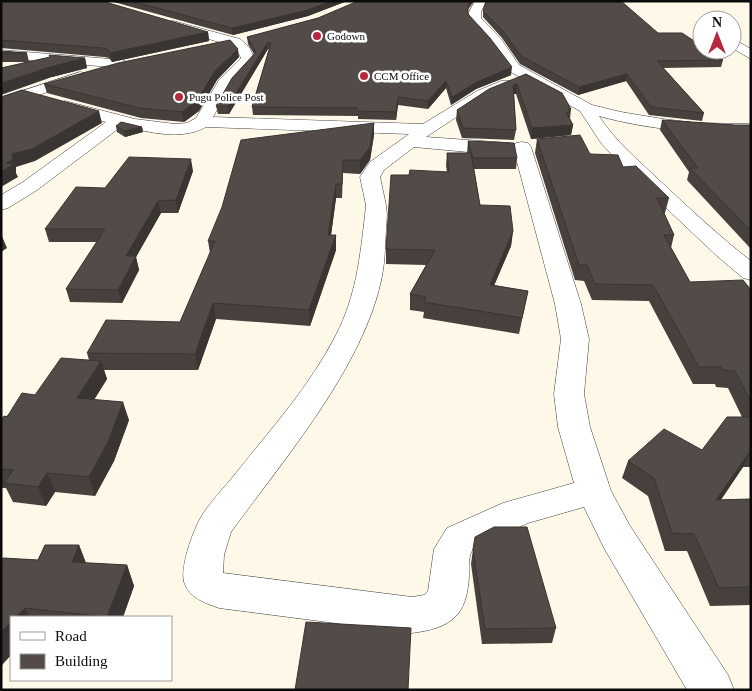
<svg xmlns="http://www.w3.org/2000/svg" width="752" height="691" font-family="'Times New Roman',serif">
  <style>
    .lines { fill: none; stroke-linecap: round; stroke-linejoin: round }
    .street-casing { stroke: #3e3e3e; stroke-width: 1 }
    .street { fill: #fff; fill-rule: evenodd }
    .wall { fill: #47403d }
    .shaded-wall { fill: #3a3432 }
    .building { fill: #534b47; stroke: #3a3432 }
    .poi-dot { fill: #b5283d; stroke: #fff; stroke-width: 2 }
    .labels { text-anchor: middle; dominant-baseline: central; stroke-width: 5; stroke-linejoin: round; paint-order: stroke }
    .far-poi-label { font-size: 11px; fill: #0b0b0b; stroke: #fff; text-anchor: start }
  </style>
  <rect width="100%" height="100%" fill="#fef8e9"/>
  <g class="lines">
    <g class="street-casing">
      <g id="street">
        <path d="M475 1H486L481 12V18L501 39 519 65 592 105 621 112 663 119 697 123 751 124V134C699 133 649 130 599 116 615 141 638 160 659 180 689 208 719 236 751 261V280L743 278 717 256 626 170 601 143 580 111 509 71 491 44 469 19V12Z"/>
        <path d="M173 21 240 39 249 47 255 59 231 85 213 117 423 124 477 91 501 81H511L513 84 511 87 487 97 426 137 510 143 513 147 510 151 468 152 414 147 384 170 380 177 386 205 387 215C385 235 386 256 382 276 365 365 284 459 231 532L224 555 223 573 412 597 424 595 428 591 434 549 447 528 503 503 574 483 558 427 554 394 561 339 555 304 513 147 516 143 522 142 528 143 531 147 581 304 589 339 584 394 590 427 611 491 630 526 728 675 734 690H687L604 548 584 507 528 523 473 549C468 556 469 567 469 576 467 617 450 628 412 633L219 608C205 603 189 598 184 582 180 567 193 531 201 517 210 502 225 487 236 473 271 429 310 386 336 335 356 296 360 258 365 215L366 205 360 177 370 162 409 134 206 127C181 141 149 132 122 126L37 190 8 208 1 210V195L23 182 106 122 59 109 57 106 59 103 65 101 135 119 175 124 187 123 196 118 219 80 241 58 238 52 230 45 169 28 167 25 169 22Z"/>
        <path d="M732 38 751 49V59L732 48Z"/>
        <path d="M1 50 123 60 130 64 123 68 1 58Z"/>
        <path d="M80 72 85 73 87 76 85 79 1 108V98Z"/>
      </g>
    </g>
    <use href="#street" class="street"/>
  </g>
  <g class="wall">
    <path d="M1 1 208 32 209 41 112 62 109 58 104 57 1 48Z"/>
    <path d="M110 1H347L308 16 233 35Z"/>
    <path d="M468 10V14L511 75 476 89 451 105 446 88 428 109 398 105 396 120 358 119V116L253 115 252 107 269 49H268L229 114H218L216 106 254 54 248 44 247 37 318 18Z"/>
    <path d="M483 11 658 33 723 60 721 67 663 68 704 113 702 121 649 115 626 81 578 95 520 64 502 38 483 17Z"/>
    <path d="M1 51 27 53 29 62 85 58 87 68 52 77 26 62H1Z"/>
    <path d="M239 57 217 80 199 111 184 122 141 118 47 93 44 84Z"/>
    <path d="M526 74 571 109 570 119 573 125 571 135 531 139 516 94H514L516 130 514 140 462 138 456 120 457 110Z"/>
    <path d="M662 120 735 125H751V249L687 180 689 172 660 130Z"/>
    <path d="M374 123V135L370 160 360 174 343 173 342 198H336L331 235H336V250L310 326 216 319 198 370H104L107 379 94 400 129 420 114 461 95 496 55 492 46 506 13 502 6 488H1V420L35 395 89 360 87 353 180 322 210 253 208 241Z"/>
    <path d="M116 126 142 127 143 132 125 137 117 132Z"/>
    <path d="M537 139 590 154 623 167 669 198 665 213H664L674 235 671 248 690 282 751 290V467H743L721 500 751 499V605L710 606 687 551H665L648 496 622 478 628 461 702 450 742 417 728 388 716 387 715 384H693L649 301 592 300 584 281 575 280 535 153Z"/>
    <path d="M468 141 517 158 516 169H474L480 205 513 231 511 246 494 285 528 291 525 306 519 334 423 318 424 312 410 310V294L426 265 386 264V249L409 175 447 172 446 166 447 153H467Z"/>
    <path d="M193 171 178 213H161L136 257 139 270 122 303 70 302 66 289 97 242H49L45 229 105 188Z"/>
    <path d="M45 545H79L86 563 127 565 134 586 123 617H11V655L1 666V562L3 558 38 560Z"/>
    <path d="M473 549 556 628 552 643 482 644 471 564Z"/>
  </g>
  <g class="shaded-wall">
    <path d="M331 1H347L308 16 233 35 232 28Z"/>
    <path d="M470 1H474L467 11 468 5Z"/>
    <path d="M208 32 209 41 112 62 110 53Z"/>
    <path d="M268 42V49L229 114 228 106Z"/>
    <path d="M238 49 239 57 217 80 199 111 184 122 182 112 215 71Z"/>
    <path d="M85 58 87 68 52 77 1 95V83L50 67Z"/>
    <path d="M512 67 511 75 476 89 451 105 452 97 477 82Z"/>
    <path d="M627 74 626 81 578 95 579 87Z"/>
    <path d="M446 81V88L428 109V101Z"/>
    <path d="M517 84 516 94H512L513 85Z"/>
    <path d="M398 97V105L396 120V112Z"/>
    <path d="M99 111 102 123 35 161 16 167V173L18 177 1 187V172L12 154Z"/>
    <path d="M374 123V135L370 160 360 174V160Z"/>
    <path d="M573 125 571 135 531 139 532 128Z"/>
    <path d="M142 127 143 132 125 137 124 131Z"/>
    <path d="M191 159 193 171 178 213 176 200Z"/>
    <path d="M336 184V198L329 250 328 235Z"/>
    <path d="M158 201 161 213 136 257 139 270 122 303 118 290 126 256Z"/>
    <path d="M513 231 511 246 488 300 490 285Z"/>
    <path d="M1 234 7 248 1 252Z"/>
    <path d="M336 235V250L310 326 309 310Z"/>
    <path d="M213 303 216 319 198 370 195 354Z"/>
    <path d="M101 361 107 379 83 417 77 398Z"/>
    <path d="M123 402 129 420 114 461 95 496 89 477Z"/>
    <path d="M751 450 743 467 708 518 716 500Z"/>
    <path d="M47 473 55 492 46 506 38 487Z"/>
    <path d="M79 545 87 566 72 562Z"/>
    <path d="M127 565 134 586 123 617H107Z"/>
    <path d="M25 608 30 617H16Z"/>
    <path d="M11 622V655L1 666V632Z"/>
  </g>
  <g class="building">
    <path d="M1 1H102L208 32 110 53 107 49 102 48 1 40Z"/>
    <path d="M131 1H331L308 10 232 28Z"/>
    <path d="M358 1H470L468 5V14L490 38 512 67 477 82 452 97 446 81 428 101 398 97 396 112 358 111 357 108 252 107 271 43 268 42 228 106H216L232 78 256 52 247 37 318 18Z"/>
    <path d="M486 1H621L658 33H682L702 46V50H708L723 60 657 61 704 113 651 107 627 74 579 87 521 56 503 31 483 11Z"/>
    <path d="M230 40 238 49 215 71 197 101 182 112 139 108 44 84 118 63Z"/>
    <path d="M1 51 27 53H1Z"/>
    <path d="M49 55 85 58 50 67 1 83V68L50 57Z"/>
    <path d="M526 74 562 93 571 109H568L570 112H566L573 125 532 128 517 84 513 85 516 130 463 128 457 110 489 89Z"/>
    <path d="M22 90 99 111 32 149 12 154 13 160 6 163 14 164 1 172V97Z"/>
    <path d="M662 120 735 125H751V231L690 168H698Z"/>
    <path d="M121 122 142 127 124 131 116 126Z"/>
    <path d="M374 123 370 147 360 160H343L342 184H336L328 235H336L309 310 213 303 195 354 87 353 106 320 180 322 215 241H208L222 207 241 140Z"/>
    <path d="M580 135 590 154 618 155 623 167 636 166 669 198H657L674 235H664L690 282 743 280 751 290V402L735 371 723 370 721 367H699L653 285 595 284 587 265H579L537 139Z"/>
    <path d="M468 141 514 143 517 158H473Z"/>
    <path d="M447 153H471L480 205 510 206 513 231 490 285 528 291 522 318 424 302 426 297 410 294 435 250 386 249 391 175H409L410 170 449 172Z"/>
    <path d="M129 157 191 159 176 200 158 201 126 256H136L118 290 66 289 105 229H45L76 187 105 188Z"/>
    <path d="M61 358 101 361 77 398 123 402 108 442 89 477 47 473 38 487 4 483 13 470 1 469V420L4 416 7 417 22 393 35 395Z"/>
    <path d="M727 417H751V450L716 500 751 499V587L719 588 694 534 672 533 654 478 628 461 664 429 702 450Z"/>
    <path d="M494 527H527L556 628 485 629 473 549 475 537Z"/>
    <path d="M45 545H79L72 562 127 565 107 617 25 608 16 617H11V622L1 632V562L3 558 38 560Z"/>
    <path d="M306 622 411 628 408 690H295Z"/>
  </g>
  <g class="poi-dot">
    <circle cx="317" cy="36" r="5"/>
    <circle cx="364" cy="76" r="5"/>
    <circle cx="179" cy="97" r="5"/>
  </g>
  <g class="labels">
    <g class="far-poi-label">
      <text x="327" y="36">Godown</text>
      <text x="374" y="76">CCM Office</text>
      <text x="189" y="97">Pugu Police Post</text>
    </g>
  </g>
  <rect width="752" height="691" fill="none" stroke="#0b0b0b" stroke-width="5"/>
  <rect x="10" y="616" width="162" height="65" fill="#ffffff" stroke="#9d9d9d"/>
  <rect x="20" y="632" width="25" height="8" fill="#ffffff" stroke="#9d9d9d"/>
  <text x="55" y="641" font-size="15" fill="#0b0b0b">Road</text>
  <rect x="20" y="654" width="25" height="15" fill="#534b47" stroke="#9d9d9d"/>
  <text x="55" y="666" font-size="15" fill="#0b0b0b">Building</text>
  <g transform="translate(717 35)"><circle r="24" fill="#ffffff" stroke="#9d9d9d"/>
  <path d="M0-4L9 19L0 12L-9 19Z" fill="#b5283d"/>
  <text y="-8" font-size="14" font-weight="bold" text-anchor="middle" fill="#0b0b0b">N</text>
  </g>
</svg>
